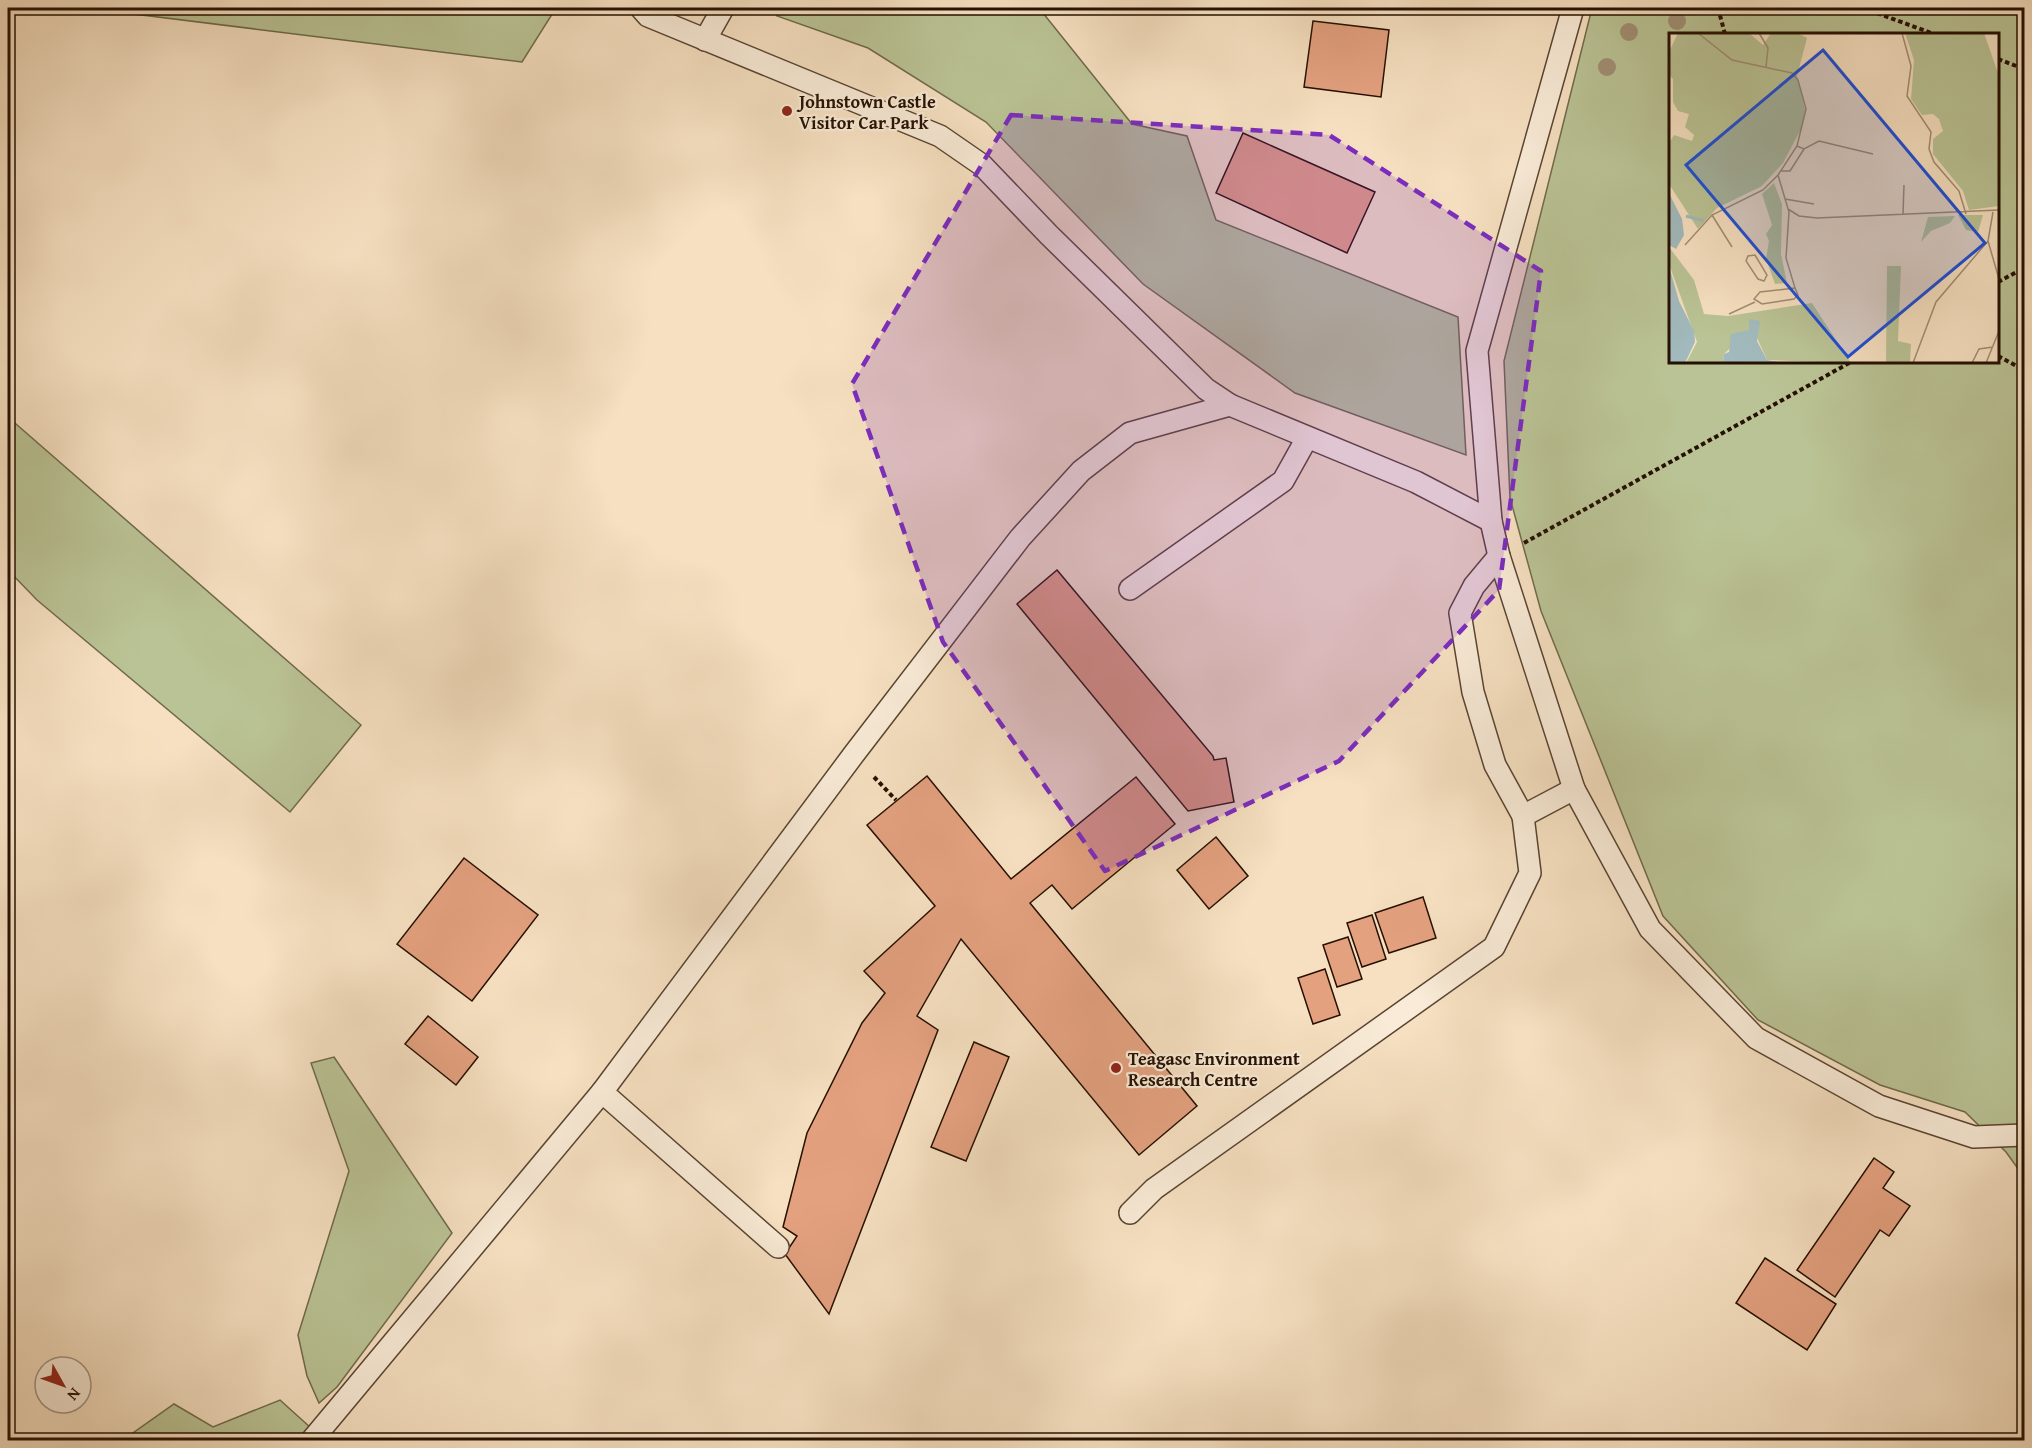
<svg xmlns="http://www.w3.org/2000/svg" width="2032" height="1448" font-family="'Gentium Book Plus',serif">
  <style>
    .green { fill: #bac395; stroke: #706a4c; stroke-width: 1.5; fill-rule: evenodd }
    .building { fill: #e4a180; stroke: #251002; stroke-width: 1.5 }
    .lines { fill: none; stroke-linecap: round; stroke-linejoin: round }
    .lane-casing { stroke: #594432; stroke-width: 24 }
    .path { stroke: #251002; stroke-width: 4; stroke-dasharray: 4.5 3; stroke-linecap: butt }
    .lane { stroke: #f9ebd7; stroke-width: 21 }
    .tree { fill: #a09074 }
    .marked { fill: #7b2cbf; fill-opacity: 0.2; stroke: #7b2cbf; stroke-width: 4.5; stroke-dasharray: 12 8; stroke-linejoin: round }
    .poi-dot { fill: #8f2418; stroke: #f9ebd7; stroke-width: 2 }
    .labels { text-anchor: middle; dominant-baseline: central; stroke-width: 4.5; stroke-linejoin: round; paint-order: stroke }
    .poi-label { font-size: 18px; font-weight: bold; fill: #251002; stroke: #f9ebd7; text-anchor: start }
    .inset-river { fill: none; stroke: #a1babd; stroke-width: 3 }
    .inset-road { fill: none; stroke: #a28d75; stroke-width: 1.5 }
    .view { fill: #1d4ed8; fill-opacity: 0.15; stroke: #1d4ed8; stroke-width: 3 }
    .inset-edge { fill: none; stroke: #251002; stroke-width: 3 }
  </style>
  <rect width="100%" height="100%" fill="#f6e0c1"/>
  <filter id="stains"><feTurbulence type="fractalNoise" baseFrequency=".00333" numOctaves="4"/><feColorMatrix values="0 0 0 0 .2 0 0 0 0 .09 0 0 0 0 .02 0 0 0 .5 -.17"/></filter>
  <radialGradient id="worn" r=".72"><stop offset=".6" stop-color="#630" stop-opacity="0"/><stop offset="1" stop-color="#630" stop-opacity=".3"/></radialGradient>
  <g class="green">
    <path d="M85 8H556L522 62Z"/>
    <path d="M783 8H1039L1132 124 1187 136 1216 220 1458 317 1466 455 1295 393 1143 284 986 122 868 48 777 16Z"/>
    <path d="M1592 8H2024V1177L2006 1152 1965 1112 1880 1085 1758 1020 1663 916 1541 611 1510 498 1504 361ZM1670 34H1998V362H1670Z"/>
    <path d="M8 417 361 725 290 812 37 600 8 570Z"/>
    <path d="M334 1057 452 1233 337 1387 319 1403 307 1376 298 1335 349 1171 311 1063Z"/>
    <path d="M280 1400 311 1428 301 1440H123L174 1404 213 1427Z"/>
  </g>
  <g class="building">
    <path d="M1313 21 1389 30 1381 97 1304 87Z"/>
    <path d="M1243 133 1375 192 1347 253 1216 193Z"/>
    <path d="M1057 570 1213 756 1214 760 1226 758 1234 802 1188 811 1017 604Z"/>
    <path d="M927 776 1011 879 1136 777 1175 824 1072 909 1052 885 1030 903 1197 1106 1139 1155 961 939 917 1016 938 1030 829 1314 785 1254 797 1236 783 1227 807 1133 862 1023 885 993 864 971 935 906 867 825Z"/>
    <path d="M1216 837 1248 876 1209 909 1177 870Z"/>
    <path d="M464 858 538 915 472 1001 397 944Z"/>
    <path d="M1423 897 1436 938 1389 953 1375 913Z"/>
    <path d="M1372 915 1386 959 1362 967 1347 923Z"/>
    <path d="M1348 937 1362 979 1337 987 1323 945Z"/>
    <path d="M1325 969 1340 1015 1313 1024 1298 978Z"/>
    <path d="M428 1016 478 1057 456 1085 405 1044Z"/>
    <path d="M974 1042 1009 1057 966 1161 931 1147Z"/>
    <path d="M1874 1158 1894 1172 1883 1188 1910 1206 1889 1236 1880 1230 1835 1297 1797 1270Z"/>
    <path d="M1765 1258 1836 1304 1807 1350 1736 1303Z"/>
  </g>
  <g class="lines">
    <g class="lane-casing">
      <g id="lane">
        <path d="M641 8 648 16 940 136 982 165 1049 235 1206 389 1230 405 1416 482 1491 521"/>
        <path d="M1573 8 1477 351 1491 521 1499 556 1574 789 1650 929 1756 1038 1879 1106 1974 1137 2024 1135"/>
        <path d="M705 40 723 8"/>
        <path d="M1499 556 1474 586 1460 613 1473 692 1495 765 1523 816"/>
        <path d="M1130 589 1283 481 1307 438"/>
        <path d="M602 1092 778 1247"/>
        <path d="M1130 1213 1154 1189 1494 947 1530 873 1523 816 1574 789"/>
        <path d="M312 1440 602 1092 854 754 1020 538 1081 471 1130 433 1230 405"/>
      </g>
    </g>
    <g class="path">
      <path d="M1718 8 1725 34"/>
      <path d="M1863 8 1934 34"/>
      <path d="M1998 59 2024 69"/>
      <path d="M1998 282 2024 268"/>
      <path d="M1998 356 2024 370"/>
      <path d="M1524 543 1851 362"/>
      <path d="M874 777 896 800"/>
    </g>
    <use href="#lane" class="lane"/>
  </g>
  <g class="tree">
    <circle cx="1677" cy="21" r="9"/>
    <circle cx="1629" cy="32" r="9"/>
    <circle cx="1607" cy="67" r="9"/>
  </g>
  <path class="marked" d="M1011 115 1329 135 1541 271 1499 590 1339 761 1105 871 943 642 852 384Z"/>
  <g class="poi-dot">
    <circle cx="787" cy="111" r="6"/>
    <circle cx="1116" cy="1068" r="6"/>
  </g>
  <g class="labels">
    <g class="poi-label">
      <text x="799" y="101">Johnstown Castle<tspan x="799" dy="21">Visitor Car Park</tspan></text>
      <text x="1128" y="1058">Teagasc Environment<tspan x="1128" dy="21">Research Centre</tspan></text>
    </g>
  </g>
  <g transform="translate(1669 33)">
    <rect width="330" height="330" fill="#f6e0c1"/>
    <path d="M9 0H80L94 12 102 0H129L138 5 128 43 136 77 133 94 114 130 93 153 48 175 29 196 0 151V110L5 102 23 108 25 102 16 94 20 81 9 78 4 69V46L0 42V19ZM236 0H315L330 43V173L300 177 294 158 264 121V106L274 98 270 86 264 81 253 82 242 66 245 27ZM105 150 113 171 112 221 118 250 106 251 97 226 100 208 97 201 103 192 93 161ZM289 182H314L309 199 297 197ZM286 183 281 190 262 198 252 209 259 184ZM0 214 25 247 35 281 59 283 143 270 182 330 98 327 80 287V297L55 321 54 330H17L28 309 0 231ZM218 233H232L229 308 242 311 241 330H217Z" fill="#bac395"/>
    <path d="M0 160 13 186 15 202 7 216 0 212ZM0 233 10 268 25 298 26 309 16 330H0ZM80 286 91 288 88 308 98 327 115 330H54L55 321 60 319 62 301 80 297Z" fill="#a1babd"/>
    <path class="inset-river" d="M17 183 35 188"/>
    <path class="inset-road" d="M90 0 99 15 97 34M233 0 242 33 238 63 262 99 260 116 265 129 290 158 297 181M128 113 135 116 150 108 204 121M112 138H121L135 116M109 142 120 179 117 225 126 255 91 259 85 266 93 271 125 266 129 262 126 255M116 166 145 171M119 176 130 183 148 185 330 177M324 179 319 208 330 246M234 181 235 152M43 182 63 214M16 212 43 182 94 157 109 142 128 113 137 76 129 47 123 40 63 27 29 0M86 222 98 242 95 248 89 246 77 228 79 223ZM60 281 86 269M244 330 267 269 319 208M303 330 310 316 324 314M317 330 330 298"/>
    <path class="view" d="M154 17 316 210 179 324 17 132Z"/>
    <rect width="330" height="330" class="inset-edge"/>
  </g>
  <rect width="2032" height="1448" fill="none" stroke="#f6e0c1" stroke-width="30"/>
  <rect x="9" y="9" width="2014" height="1430" fill="none" stroke="#251002" stroke-width="3"/>
  <rect x="15" y="15" width="2002" height="1418" fill="none" stroke="#251002" stroke-width="1.5"/>
  <g transform="translate(63 1385) rotate(130)"><circle r="28" fill="#f9ebd7" stroke="#a49382" stroke-width="1.5"/>
  <path d="M0-4.5L10 22L0 15L-10 22Z" fill="#8f2418"/>
  <text y="-9" font-size="16" font-weight="bold" text-anchor="middle" fill="#251002">N</text>
  </g>
  <rect width="100%" height="100%" filter="url(#stains)"/>
  <rect width="100%" height="100%" fill="url(#worn)"/>
</svg>
